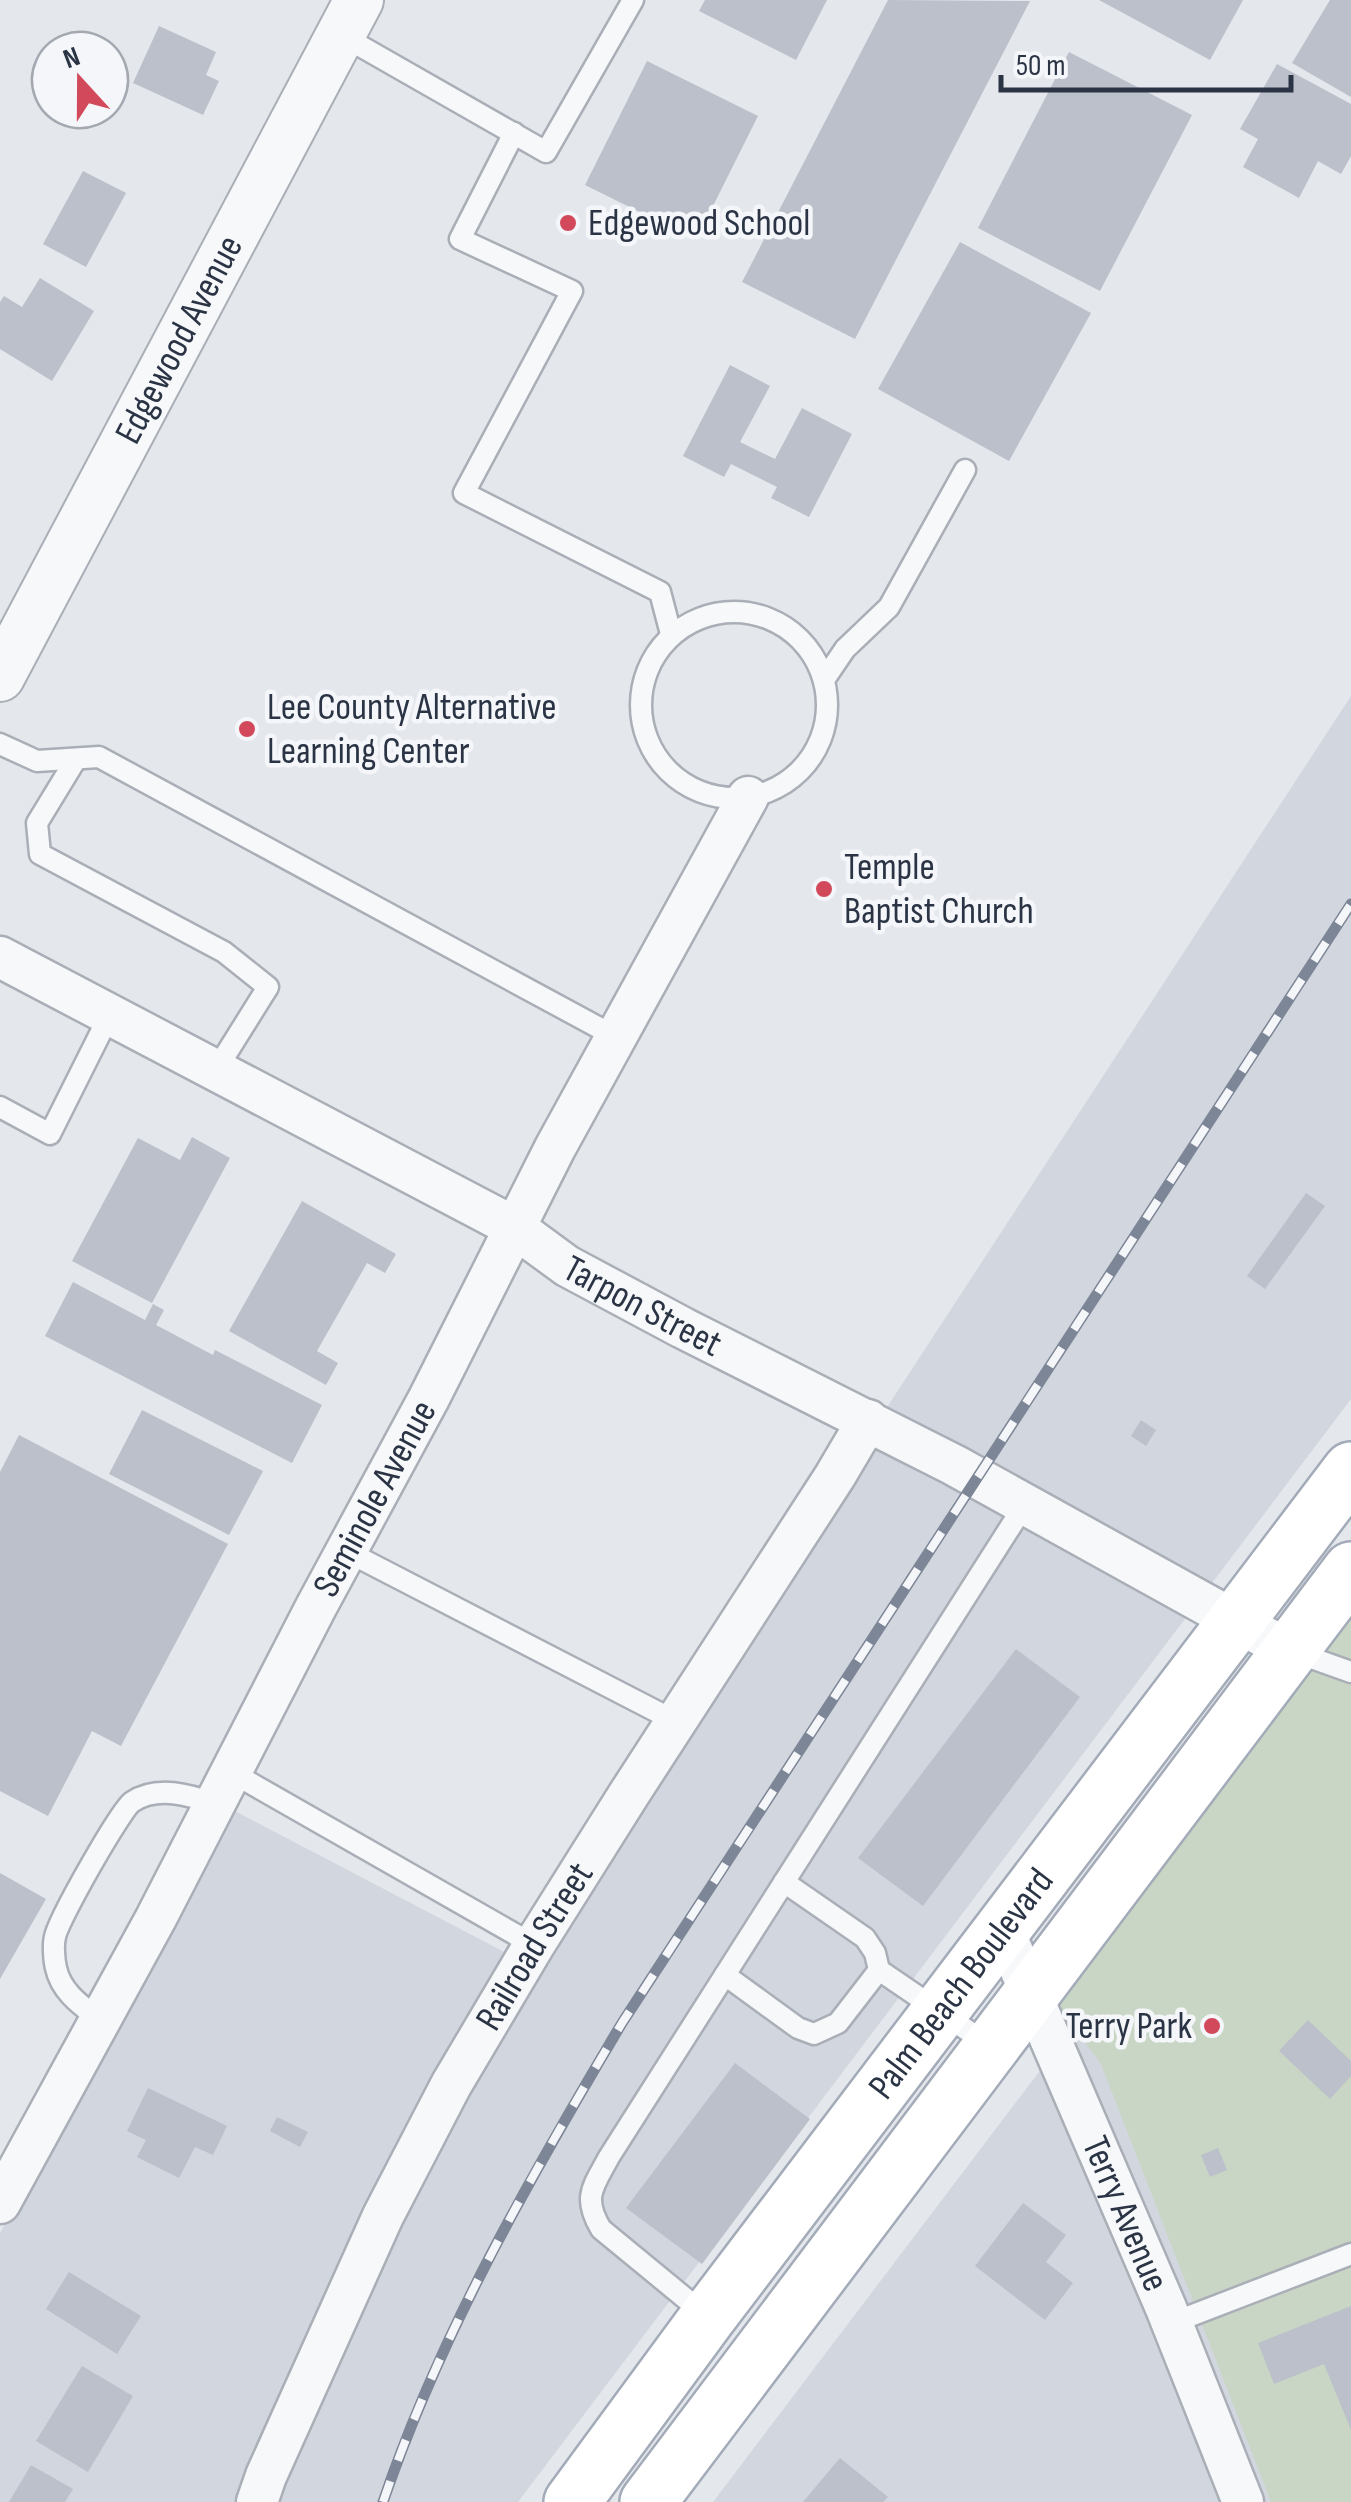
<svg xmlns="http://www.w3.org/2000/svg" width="1351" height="2502" font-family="'Sofia Sans Condensed',sans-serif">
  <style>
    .built { fill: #d2d6de }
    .green { fill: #c9d6c5 }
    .building { fill: #bbc0ca }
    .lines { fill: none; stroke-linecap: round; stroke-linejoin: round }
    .service-casing { stroke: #a9aeb7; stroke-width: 25 }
    .minor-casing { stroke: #a9aeb7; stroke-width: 45 }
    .tertiary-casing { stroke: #a9aeb7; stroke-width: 52 }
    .primary-casing { stroke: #a3abb8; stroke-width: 60 }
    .service { stroke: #f7f8fa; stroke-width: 20 }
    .minor { stroke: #f7f8fa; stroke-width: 40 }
    .tertiary { stroke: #f7f8fa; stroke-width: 48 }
    .primary { stroke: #fff; stroke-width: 55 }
    .rail-casing { stroke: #7d8696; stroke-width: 11 }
    .rail { stroke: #f4f6f9; stroke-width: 8; stroke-dasharray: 22; stroke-linecap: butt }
    .poi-dot { fill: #d1495b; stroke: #f4f6f9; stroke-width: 4 }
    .labels { text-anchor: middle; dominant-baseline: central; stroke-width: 9; stroke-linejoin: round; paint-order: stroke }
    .poi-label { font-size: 38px; fill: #2b3445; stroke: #f4f6f9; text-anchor: start }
    .street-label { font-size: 38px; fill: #2b3445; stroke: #f4f6f9 }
  </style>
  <rect width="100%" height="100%" fill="#e4e7ec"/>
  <g class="built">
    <path d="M1351 696V1399L518 2502H0V2233L231 1809 535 1968 882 1415Z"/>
    <path d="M1195 1866 1351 2502H713Z"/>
  </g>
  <path class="green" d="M1351 1579V2502H1271L1101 2064 1045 1988Z"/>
  <g class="building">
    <path d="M705 0H827L796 60 699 11Z"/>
    <path d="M888 0 1030 1 855 339 742 282Z"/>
    <path d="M1099 0H1243L1210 60Z"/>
    <path d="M1330 0H1351V97L1292 63Z"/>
    <path d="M159 26 216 52 206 75 219 81 203 115 133 83Z"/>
    <path d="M1069 52 1192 115 1100 291 978 228Z"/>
    <path d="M647 61 758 116 696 240 585 185Z"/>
    <path d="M1277 64 1351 104V156L1341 174 1318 161 1299 198 1243 167 1258 139 1240 129Z"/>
    <path d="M83 171 126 193 86 267 43 244Z"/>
    <path d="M960 242 1091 313 1009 461 878 389Z"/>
    <path d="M40 278 94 311 52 381 0 349V302L4 296 22 307Z"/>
    <path d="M730 365 770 386 740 442 775 459 802 408 852 434 809 517 771 498 777 487 731 464 724 477 683 456Z"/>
    <path d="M192 1137 230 1158 152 1303 72 1261 138 1138 180 1160Z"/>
    <path d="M1306 1193 1325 1206 1265 1289 1247 1276Z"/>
    <path d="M302 1201 396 1254 385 1273 367 1263 317 1351 338 1363 326 1385 229 1331Z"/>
    <path d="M73 1282 145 1320 153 1304 164 1310 156 1325 213 1355 215 1350 322 1405 292 1463 45 1336Z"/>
    <path d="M142 1410 263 1471 229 1535 109 1474Z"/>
    <path d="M1141 1420 1156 1430 1146 1446 1131 1436Z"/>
    <path d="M19 1435 228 1544 121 1746 92 1731 48 1816 0 1791V1472Z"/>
    <path d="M1016 1649 1080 1697 923 1906 858 1858Z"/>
    <path d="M0 1873 46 1899 0 1979Z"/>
    <path d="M1308 2020 1351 2061V2076L1330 2099 1279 2051Z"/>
    <path d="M735 2063 810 2119 702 2264 626 2208Z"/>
    <path d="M148 2088 227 2126 213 2155 195 2147 179 2178 137 2157 146 2140 127 2131Z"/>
    <path d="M277 2117 308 2132 300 2147 270 2131Z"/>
    <path d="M1218 2148 1227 2170 1210 2177 1201 2155Z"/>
    <path d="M1023 2203 1066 2235 1046 2262 1073 2283 1045 2320 975 2266Z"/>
    <path d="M69 2272 141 2316 117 2354 46 2309Z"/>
    <path d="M1351 2306V2430L1324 2364 1274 2384 1258 2343Z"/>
    <path d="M82 2366 133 2396 88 2472 36 2441Z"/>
    <path d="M840 2458 888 2497 883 2502H803Z"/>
    <path d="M31 2465 73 2489 65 2502H9Z"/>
  </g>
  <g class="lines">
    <g class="service-casing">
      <g id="service">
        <path d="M341 35 546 152 633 0"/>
        <path d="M514 133 460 239 572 291 464 493 660 592 671 634"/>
        <circle cx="734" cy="705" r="93"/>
        <path d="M824 680 845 649 889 607 965 470"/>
        <path d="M0 744 37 761 99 757 616 1037"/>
        <path d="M76 759 37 823 40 854 224 952 268 987 216 1070"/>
        <path d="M0 1107 50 1134 110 1014"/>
        <path d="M346 1551 675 1721"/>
        <path d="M1292 1651 1351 1672"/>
        <path d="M231 1772 534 1945"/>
        <path d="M879 1970 989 2045"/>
        <path d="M725 1975 798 2028 814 2034 838 2023 879 1970 875 1953 865 1938 784 1882"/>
        <path d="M100 2020C82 2006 61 1992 56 1968 54 1960 53 1944 55 1937 58 1920 120 1811 132 1802 157 1785 190 1795 215 1804"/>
        <path d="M708 2317 601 2229C582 2197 593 2187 609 2157L1025 1504"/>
        <path d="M1172 2323 1351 2254"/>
      </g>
    </g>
    <g class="minor-casing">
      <g id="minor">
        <path id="s1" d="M0 957 514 1227 567 1266 683 1328 954 1465 1290 1651"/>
        <path id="s2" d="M1003 1929 1166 2308 1243 2502"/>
        <path id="s3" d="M0 2203 156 1918 316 1607 429 1398 555 1148 748 797"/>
        <path id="s4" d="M257 2502 266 2476 383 2216 451 2085 534 1945 629 1794 835 1476 868 1420"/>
      </g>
    </g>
    <g class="tertiary-casing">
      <g id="tertiary">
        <path id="s5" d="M0 677 359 0"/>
      </g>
    </g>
    <g class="primary-casing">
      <g id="primary">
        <path id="s6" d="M572 2502 708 2317 1351 1470"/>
        <path d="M648 2502 1351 1570"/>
      </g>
    </g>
    <use href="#service" class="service"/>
    <use href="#minor" class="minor"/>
    <use href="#tertiary" class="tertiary"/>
    <use href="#primary" class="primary"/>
    <g class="rail-casing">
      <path id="rail" d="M383 2502C441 2332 531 2176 622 2023L1351 904"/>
    </g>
    <use href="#rail" class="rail"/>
  </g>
  <g class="poi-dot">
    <circle cx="568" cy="223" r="10"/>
    <circle cx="247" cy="729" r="10"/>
    <circle cx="824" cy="889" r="10"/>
    <circle cx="1212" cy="2026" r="10"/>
  </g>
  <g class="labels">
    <g class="poi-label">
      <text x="588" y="223">Edgewood School</text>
      <text x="267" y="707">Lee County Alternative<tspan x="267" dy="44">Learning Center</tspan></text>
      <text x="844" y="867">Temple<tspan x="844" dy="44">Baptist Church</tspan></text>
      <text x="1192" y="2026" text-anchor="end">Terry Park</text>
    </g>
    <g class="street-label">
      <text stroke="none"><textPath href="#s5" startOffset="382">Edgewood Avenue</textPath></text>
      <text stroke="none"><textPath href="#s1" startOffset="732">Tarpon Street</textPath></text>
      <text stroke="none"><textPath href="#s3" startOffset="798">Seminole Avenue</textPath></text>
      <text stroke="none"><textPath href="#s4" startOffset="622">Railroad Street</textPath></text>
      <text stroke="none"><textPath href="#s6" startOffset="648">Palm Beach Boulevard</textPath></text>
      <text stroke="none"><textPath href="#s2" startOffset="310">Terry Avenue</textPath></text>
    </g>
  </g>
  <g transform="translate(80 80) rotate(339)"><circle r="48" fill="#f4f6f9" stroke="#a4a8b1" stroke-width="2.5"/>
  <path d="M0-8L18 38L0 25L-18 38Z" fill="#d1495b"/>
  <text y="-15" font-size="28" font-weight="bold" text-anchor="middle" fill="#2b3445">N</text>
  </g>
  <path d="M1001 75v15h290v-15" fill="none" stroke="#2b3445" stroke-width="5"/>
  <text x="1016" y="75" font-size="30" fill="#2b3445" stroke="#f4f6f9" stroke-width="8" paint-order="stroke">50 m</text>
</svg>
